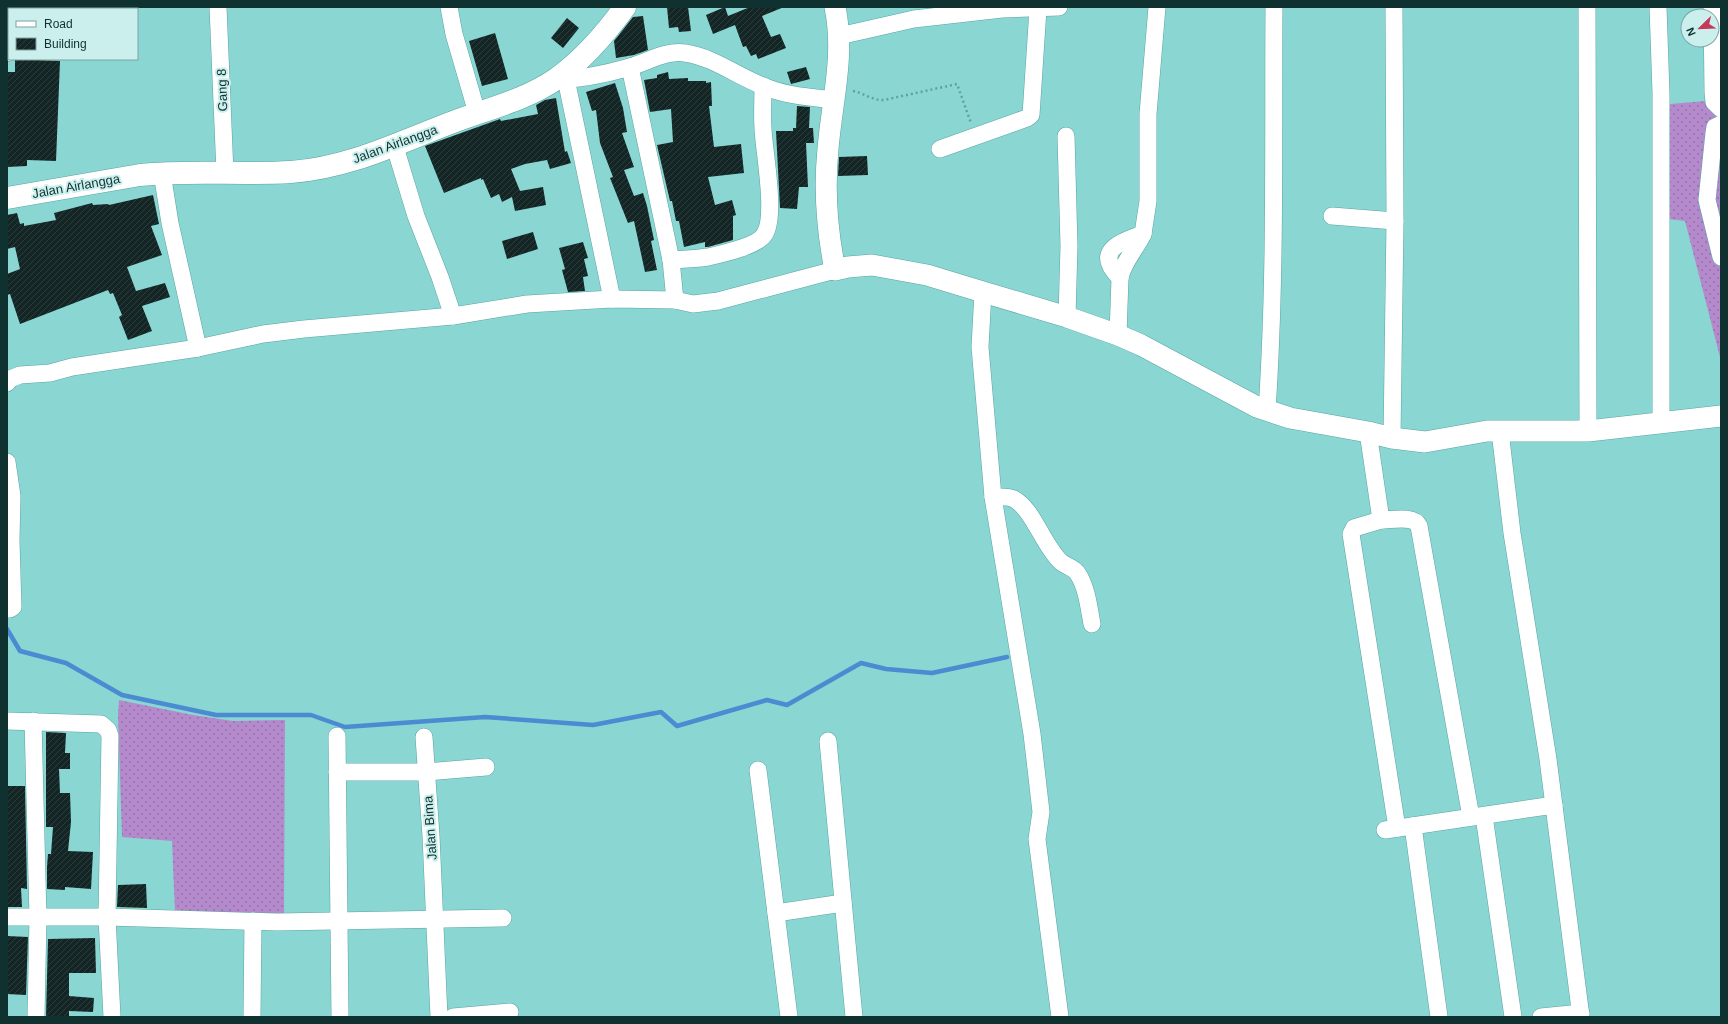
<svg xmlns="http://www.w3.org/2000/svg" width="1728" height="1024" font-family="Arial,sans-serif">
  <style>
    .grass { fill: url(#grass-dots) }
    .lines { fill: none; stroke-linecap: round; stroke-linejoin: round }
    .stream { stroke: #4a8bd2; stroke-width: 4.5 }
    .building { fill: url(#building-hatch) }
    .service-casing { stroke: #58a5a3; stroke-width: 9 }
    .minor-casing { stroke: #58a5a3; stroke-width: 18 }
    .tertiary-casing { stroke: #58a5a3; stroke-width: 22 }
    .primary-casing { stroke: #58a5a3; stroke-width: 23 }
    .path { stroke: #61a09e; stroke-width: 2.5; stroke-dasharray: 2 3; stroke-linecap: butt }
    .service { stroke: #fff; stroke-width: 8 }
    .minor { stroke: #fff; stroke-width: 17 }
    .tertiary { stroke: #fff; stroke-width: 21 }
    .primary { stroke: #fff; stroke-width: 22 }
    .labels { text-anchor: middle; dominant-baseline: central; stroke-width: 4; stroke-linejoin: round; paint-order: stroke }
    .street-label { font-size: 13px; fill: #0f3130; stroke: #caefed }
  </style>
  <defs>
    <pattern id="grass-dots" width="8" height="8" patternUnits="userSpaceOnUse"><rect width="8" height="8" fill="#b48acc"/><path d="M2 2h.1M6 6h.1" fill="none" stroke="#9171a6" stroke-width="1.8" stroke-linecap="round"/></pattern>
    <pattern id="building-hatch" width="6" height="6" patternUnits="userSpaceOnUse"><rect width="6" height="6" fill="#132625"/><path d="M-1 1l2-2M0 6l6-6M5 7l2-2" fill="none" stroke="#2c3d3c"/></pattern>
  </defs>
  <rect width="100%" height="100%" fill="#89d6d3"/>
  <g class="grass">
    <path d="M1706 101 1721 105V372V361L1685 221 1668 219 1670 104Z"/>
    <path d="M119 700 193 715 233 721 285 720 284 917 175 912 172 841 122 837 118 716Z"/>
  </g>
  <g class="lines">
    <path class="stream" d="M7 629 20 651 66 663 122 695 216 715H311L345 727 485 717 593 725 661 712 677 726 767 700 787 705 861 663 886 669 932 673 1007 657"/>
  </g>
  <g class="building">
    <path d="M667 7H688L691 31 679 32 678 27 669 28Z"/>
    <path d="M725 7 728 16 750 7H784L762 16 771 37 780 34 786 48 758 59 756 54 751 56 746 46 743 47 735 25 713 34 706 15Z"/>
    <path d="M643 16 648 50 634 55 616 58 614 41 633 17Z"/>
    <path d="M567 18 579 28 563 48 551 38Z"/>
    <path d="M495 33 508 79 482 86 469 41Z"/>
    <path d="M15 59 60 61 56 161 27 160V166L7 167V72H15Z"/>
    <path d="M806 67 810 79 791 84 787 72Z"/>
    <path d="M668 72 669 79 688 78V81H706V83L711 82 712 106H709L714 147 741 144 744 173 708 177 715 205 732 200 736 215 733 216V240L708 247H705V242L684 247 679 221H676L672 201H670L657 145 673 142 671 109 650 112 644 80 657 78V75Z"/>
    <path d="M615 83 623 108 627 132 622 133 634 167 624 170 634 196 643 193 647 206 654 240 651 241 657 270 645 272 634 221 628 223 610 178 613 177 600 143 596 110 592 111 586 92Z"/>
    <path d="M556 98 565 152 567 151 571 163 550 169 547 160 525 164 511 169 520 191 543 187 546 205 515 211 512 197 502 202 499 194 491 198 483 179 481 180V178L444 193 425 146 500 119 501 121 538 114 536 105 545 100Z"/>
    <path d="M797 106 810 107 809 128H813L814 143H806L808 187H799L797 209 780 208 776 131H793V128H796Z"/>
    <path d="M867 156 868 175 838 176 839 157Z"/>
    <path d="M153 195 159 224 151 226 162 255 127 267 136 291 165 283 170 297 142 306 152 331 128 340 119 317 122 315 113 293 110 294 108 290 20 324 10 294 7 295V274L20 269 15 247 7 249V215L17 213 20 224 24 223V226L56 220 54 213 92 203 93 205 108 204 109 205Z"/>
    <path d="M533 232 538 249 507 259 502 241Z"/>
    <path d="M583 242 588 258 584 259 588 276 583 277 585 291 568 292 562 270 565 269 559 248Z"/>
    <path d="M46 732 66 733 65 753H70V769H59L60 793H70L71 822 68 851 93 852 91 889 65 887V890L47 889V867L48 854H51L53 827H46Z"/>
    <path d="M7 786H25L27 889 21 888 22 907H7Z"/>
    <path d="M146 884 147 908 117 907 118 885Z"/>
    <path d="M7 936 28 937 26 995 7 994Z"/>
    <path d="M95 938 96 973H69V996L94 998 93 1012 69 1011V1017H46L48 939Z"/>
  </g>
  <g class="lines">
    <g class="service-casing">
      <g id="service">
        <path d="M68 9 69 7"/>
        <path d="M7 57H9"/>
      </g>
    </g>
    <g class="minor-casing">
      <g id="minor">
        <path d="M218 7 225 173"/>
        <path d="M449 7 454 34 477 113"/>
        <path d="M1587 7 1588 431"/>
        <path d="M1658 7 1661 93V423"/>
        <path d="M1712 7 1713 92 1714 102 1721 109"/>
        <path d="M839 36 914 19 1002 9 1059 7"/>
        <path d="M630 67 671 260 675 300"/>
        <path d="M566 79 612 299"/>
        <path d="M555 80C580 79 606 74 630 67 648 62 666 50 685 53 713 57 737 76 763 86 786 96 810 97 834 100"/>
        <path d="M1721 124 1715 127 1714 133 1707 200 1721 257"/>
        <path d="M1066 136 1069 246 1067 317"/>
        <path d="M395 147 416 216 440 277 453 316"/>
        <path d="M940 149 1027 118 1031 115 1038 9"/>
        <path d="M162 173 170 223 198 348"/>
        <path d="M1332 216 1395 221"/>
        <path d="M671 260C683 259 696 259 708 257 721 254 757 246 764 235 777 218 764 152 763 129 762 115 763 101 763 86"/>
        <path d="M1120 278C1123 262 1136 249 1143 234"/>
        <path d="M983 292 980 347 993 497 1032 734 1041 812 1037 839 1060 1017"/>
        <path d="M1118 335 1120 278C1094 252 1118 242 1143 234L1148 201V114L1157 7"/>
        <path d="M7 383 10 379 20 375 50 373 72 367 198 348 263 334 304 329 453 316 527 304 612 299 675 300 693 304 718 301 835 270"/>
        <path d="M1267 410C1276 276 1273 141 1274 7"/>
        <path d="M1500 431 1512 533 1548 759 1581 1017"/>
        <path d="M1368 432 1381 520C1392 520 1414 515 1419 526L1471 817"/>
        <path d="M1392 438 1395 221 1394 7"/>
        <path d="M7 462 12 496 11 541 13 607 10 609H7"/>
        <path d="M993 497C999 497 1008 496 1014 499 1033 509 1044 547 1061 562 1067 567 1074 567 1078 574 1087 588 1089 608 1092 624"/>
        <path d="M1381 520 1354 528 1351 534 1397 828"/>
        <path d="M7 721 101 724 108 730 110 736 107 917 112 1017"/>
        <path d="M33 721 38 917 36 1017"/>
        <path d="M337 736 340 1017"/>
        <path d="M424 737 431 836 439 1017"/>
        <path d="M828 741 854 1017"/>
        <path d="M758 770 789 1017"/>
        <path d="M337 772H426L486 767"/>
        <path d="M1484 816 1513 1017"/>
        <path d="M1413 826 1439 1017"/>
        <path d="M1385 830 1554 805"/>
        <path d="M776 913 843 903"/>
        <path d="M7 917H107L277 922 503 918"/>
        <path d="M252 1017 253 921"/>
        <path d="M453 1017 510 1012"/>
        <path d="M1541 1017 1581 1013"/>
      </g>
    </g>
    <g class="tertiary-casing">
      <path id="tertiary" d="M835 7C845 56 832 100 828 149 824 189 827 230 835 270L848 267 872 265 927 275 983 292 1067 317 1118 335 1141 345 1257 407 1290 418 1368 432 1392 438 1425 442 1487 431H1588L1721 416"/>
    </g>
    <g class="primary-casing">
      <path id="primary" d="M7 198 140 175C190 170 241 175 291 172 349 168 400 142 453 122 487 109 526 100 556 79 583 60 606 33 625 7"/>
    </g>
    <path class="path" d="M853 91C864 93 873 101 884 100L957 84 971 123"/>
    <use href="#service" class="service"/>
    <use href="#minor" class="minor"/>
    <use href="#tertiary" class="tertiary"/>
    <use href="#primary" class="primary"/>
  </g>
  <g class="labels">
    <g class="street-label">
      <text transform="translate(222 90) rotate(-92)">Gang 8</text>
      <text transform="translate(395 144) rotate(-20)">Jalan Airlangga</text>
      <text transform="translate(76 186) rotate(-10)">Jalan Airlangga</text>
      <text transform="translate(430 828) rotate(-94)">Jalan Bima</text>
    </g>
  </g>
  <rect width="1728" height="1024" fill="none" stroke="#0f3130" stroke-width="16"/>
  <rect x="8" y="8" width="130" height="52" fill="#caefed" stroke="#7fa3a1"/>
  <rect x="16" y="21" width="20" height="6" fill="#ffffff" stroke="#7fa3a1"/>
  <text x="44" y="28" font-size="12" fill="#0f3130">Road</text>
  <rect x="16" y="38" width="20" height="12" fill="url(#building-hatch)" stroke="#7fa3a1"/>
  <text x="44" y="48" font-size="12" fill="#0f3130">Building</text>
  <g transform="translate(1700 28) rotate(247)"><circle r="19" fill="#caefed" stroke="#7fa3a1"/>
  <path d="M0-3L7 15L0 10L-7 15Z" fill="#c73757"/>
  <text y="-6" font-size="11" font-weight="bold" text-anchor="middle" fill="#0f3130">N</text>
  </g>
</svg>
